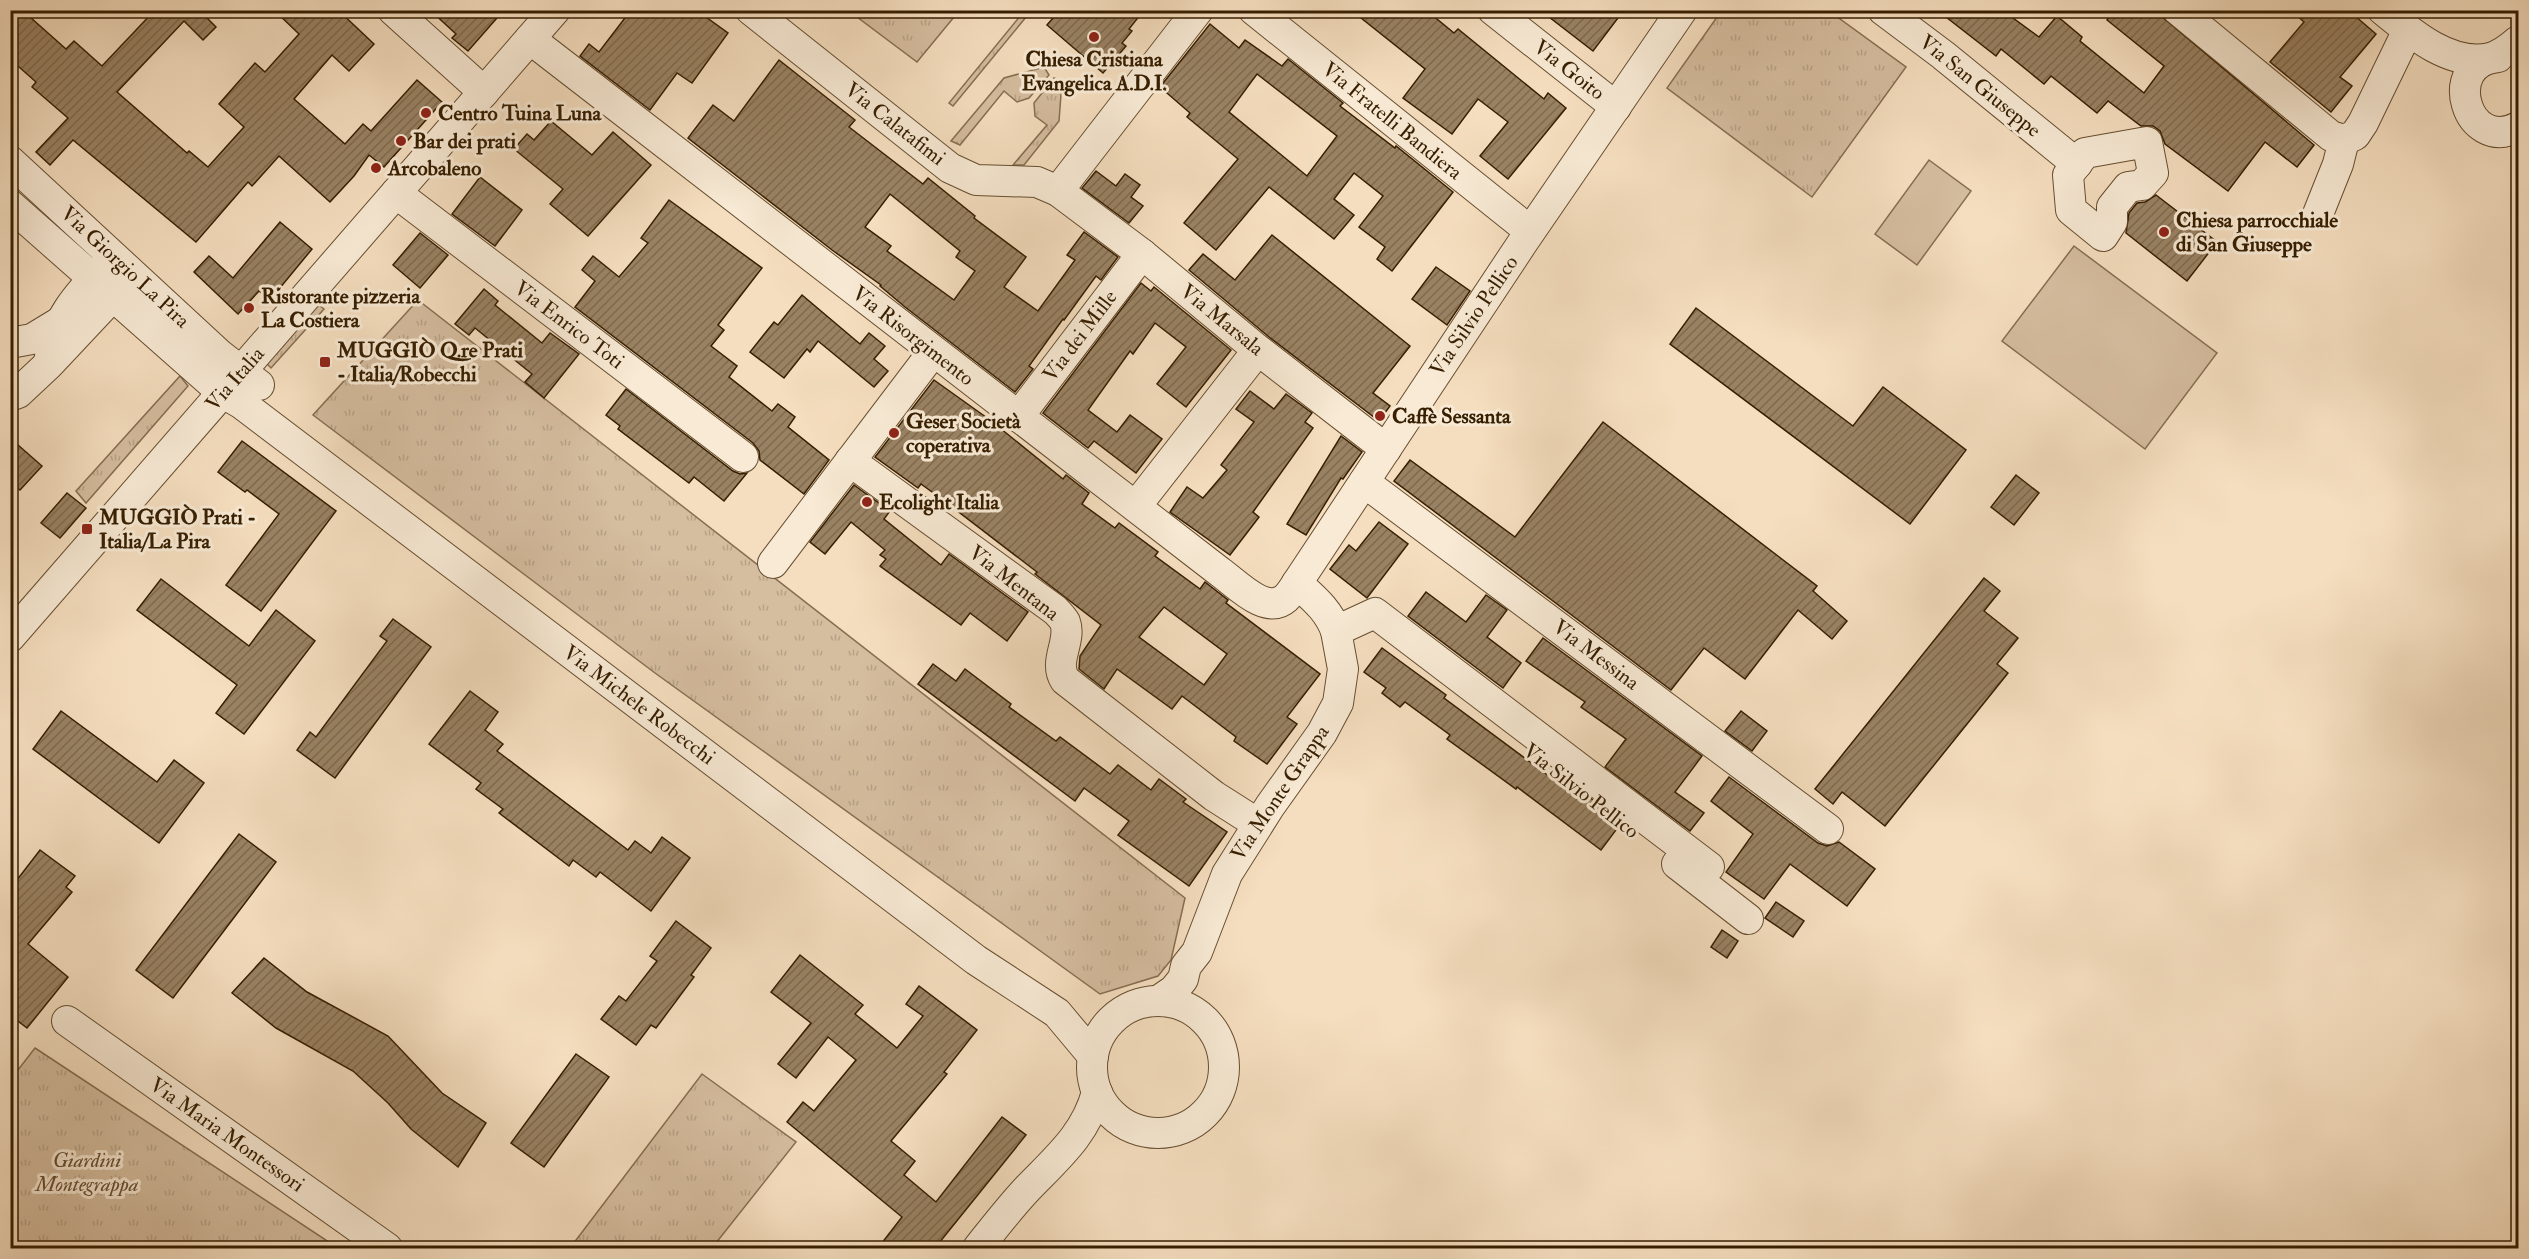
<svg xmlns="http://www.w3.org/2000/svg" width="2529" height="1259" font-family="'IM FELL Double Pica',serif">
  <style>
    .grass { fill: url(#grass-tufts); stroke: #866e50; stroke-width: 1.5 }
    .pitch { fill: #d5bd9f; stroke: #866e50; stroke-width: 1.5 }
    .building { fill: url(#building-hatch); stroke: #361e00; stroke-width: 1.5; fill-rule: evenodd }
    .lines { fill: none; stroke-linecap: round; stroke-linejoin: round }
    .minor-casing { stroke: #664e30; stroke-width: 32 }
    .minor { stroke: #f8ead5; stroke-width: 30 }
    .poi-dot { fill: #8f2418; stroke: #f8ead5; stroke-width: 2 }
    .labels { text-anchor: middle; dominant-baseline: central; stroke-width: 6; stroke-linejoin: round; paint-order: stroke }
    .poi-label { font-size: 21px; font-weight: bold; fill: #361e00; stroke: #f8ead5; text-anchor: start }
    .street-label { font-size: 21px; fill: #361e00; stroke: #f8ead5 }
    .park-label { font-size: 21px; font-style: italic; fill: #664e30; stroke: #f8ead5 }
  </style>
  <defs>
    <pattern id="grass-tufts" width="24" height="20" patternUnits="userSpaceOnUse" patternTransform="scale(1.5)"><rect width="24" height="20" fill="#d5bd9f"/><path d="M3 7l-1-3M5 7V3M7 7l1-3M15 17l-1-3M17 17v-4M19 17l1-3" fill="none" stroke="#b7a287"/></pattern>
    <pattern id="building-hatch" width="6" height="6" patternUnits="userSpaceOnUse" patternTransform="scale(1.5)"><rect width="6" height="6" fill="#998263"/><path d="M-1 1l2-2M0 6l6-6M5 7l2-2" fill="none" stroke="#7e6a4f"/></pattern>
  </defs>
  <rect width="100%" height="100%" fill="#f5debf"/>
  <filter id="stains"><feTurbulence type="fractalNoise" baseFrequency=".00333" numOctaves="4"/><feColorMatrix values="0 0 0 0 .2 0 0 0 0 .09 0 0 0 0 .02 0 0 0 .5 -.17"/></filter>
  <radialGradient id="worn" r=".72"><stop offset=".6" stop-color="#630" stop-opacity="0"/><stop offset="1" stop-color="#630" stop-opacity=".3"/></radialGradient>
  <g class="grass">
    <path d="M1025 10 1031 11 953 106 949 103Z"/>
    <path d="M1722 10 1829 11 1906 67 1812 197 1667 88Z"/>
    <path d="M849 11H959L917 62Z"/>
    <path d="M1044 67 1049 75 1029 98 1017 102 1004 91 960 145 951 141 1004 78Z"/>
    <path d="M1054 78 1062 81 1059 121 1024 165H1013L1047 125 1035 116 1034 103Z"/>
    <path d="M418 300 1185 898 1171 960 1158 976 1100 994 655 673 313 415Z"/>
    <path d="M316 303 324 309 271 368 264 361Z"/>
    <path d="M180 376 188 386 86 503 76 491Z"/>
    <path d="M35 1048 338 1248H11V1079Z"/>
    <path d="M702 1074 796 1142 712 1248H570Z"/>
  </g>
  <g class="pitch">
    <path d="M1929 160 1971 191 1917 265 1875 234Z"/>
    <path d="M2074 246 2217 353 2145 449 2002 341Z"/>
  </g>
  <g class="building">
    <path d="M15 10H22L66 49 74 41 102 66 155 10H199L216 27 203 40 184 21 117 92 187 153 189 151 208 167 244 127 219 104 255 63 265 72 299 34 274 10H338L374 44 349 71 332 55 294 99 345 144 363 124 371 131 417 80 442 102 384 167 369 155 354 176 330 202 279 156 252 186 248 182 196 242 73 140 50 165 36 152 68 118 32 87 36 82 10 59V16Z"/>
    <path d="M430 10H504L468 51 452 38 456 34Z"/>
    <path d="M631 10H696L728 33 692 83 677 73 650 110 580 56 589 44 599 52Z"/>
    <path d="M1060 10H1144L1129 29 1132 31 1122 43 1126 46 1103 73 1047 25Z"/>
    <path d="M1351 10H1426L1454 33 1458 29 1544 99 1548 93 1566 108 1508 179 1480 156 1508 122 1478 99 1452 134 1403 98 1425 69Z"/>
    <path d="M1540 10H1624L1593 51Z"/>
    <path d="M1937 10H2002L2039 37 2057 16 2082 37 2080 41 2144 93 2164 66 2107 20 2115 10H2154L2314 145 2297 167 2265 142 2228 191 2165 144 2160 131 2153 126H2141L2108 101 2097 113 2051 76 2044 84 2001 49 1996 56Z"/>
    <path d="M2291 10H2348L2376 34 2340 77 2352 86 2331 112 2270 62 2304 22Z"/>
    <path d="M1210 24 1239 48 1245 40 1282 66 1288 59 1343 103 1340 106 1395 148 1396 146 1453 192 1392 271 1377 259 1385 247 1359 227 1383 196 1354 173 1334 199 1354 215 1334 239 1269 187 1216 250 1184 223 1238 159 1187 117 1190 113 1160 87ZM1257 74 1337 136 1307 176 1229 112Z"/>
    <path d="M779 60 855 120 849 127 923 184 928 178 975 216 974 218 1026 257 1004 287 1038 311 1075 260 1067 255 1084 232 1118 257 1101 280 1096 276 1064 320 1063 319 1029 366 1033 369 1015 392 905 307 880 286 881 285 832 250 688 138 713 105 734 121ZM890 194 960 251 956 257 975 271 954 300 887 251 891 246 865 227Z"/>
    <path d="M551 121 592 155 613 132 651 165 588 236 550 204 563 189 514 149 527 134 534 140Z"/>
    <path d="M1096 171 1116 186 1125 174 1140 185 1131 197 1143 206 1129 223 1082 188Z"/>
    <path d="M480 177 522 210 495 246 452 214Z"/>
    <path d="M2156 195 2217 242 2187 281 2126 233 2129 213 2137 203 2145 202Z"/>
    <path d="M669 200 762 268 718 325 724 330 711 346 737 366 729 377 772 411 778 404 795 417 788 427 829 460 804 494 760 460 759 451 753 443 575 307 595 281 582 270 593 256 619 277 648 243 641 238Z"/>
    <path d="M280 222 312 249 270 300 259 291 238 314 194 272 209 256 233 278Z"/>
    <path d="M420 233 448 255 420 288 393 265Z"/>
    <path d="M1272 235 1410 346 1373 393 1390 406 1379 421 1269 337 1189 270 1203 254 1235 280Z"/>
    <path d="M1436 267 1470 291 1447 325 1412 299Z"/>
    <path d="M1141 283 1151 291 1154 287 1231 350 1186 407 1157 384 1186 347 1155 323 1133 354 1130 351 1088 410 1117 432 1130 415 1162 439 1136 473 1094 441 1088 448 1043 413Z"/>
    <path d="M484 289 498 301 495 305 542 343 550 333 579 354 544 398 525 382 532 374 475 328 469 335 455 324Z"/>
    <path d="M802 295 860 344 869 333 885 346 874 359 888 371 874 387 818 341 810 352 807 349 784 378 750 352 774 322 778 325Z"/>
    <path d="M1696 308 1853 426 1883 387 1966 450 1910 524 1670 344Z"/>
    <path d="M934 380 990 420 1063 479 1066 475 1089 493 1082 504 1115 528 1119 523 1158 552 1155 556 1200 589 1205 582 1228 600 1226 603 1320 674 1287 717 1297 724 1267 764 1234 741 1236 737 1182 696 1172 709 1117 669 1104 689 1079 669 1080 656 1101 625 1035 574 1037 572 943 500 921 484 918 488 875 457ZM1164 607 1227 654 1204 685 1139 637Z"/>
    <path d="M626 389 733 471 740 474 747 473 724 501 694 477 689 483 618 429 620 426 606 415Z"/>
    <path d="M1250 391 1274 409 1286 394 1312 413 1305 422 1313 428 1253 512 1259 517 1230 555 1170 512 1187 487 1203 498 1227 470 1221 465 1254 422 1236 409Z"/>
    <path d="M1603 422 1817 586 1813 591 1847 621 1832 639 1798 610 1745 679 1704 648 1671 690 1394 481 1410 460 1515 537Z"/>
    <path d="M1341 436 1362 452 1343 479 1341 478 1306 535 1287 524Z"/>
    <path d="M10 438 42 466 20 490 10 482Z"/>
    <path d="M242 441 336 511 261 611 226 585 279 514 247 490 245 492 218 472Z"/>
    <path d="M2016 475 2039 493 2014 525 1991 507Z"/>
    <path d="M854 485 890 511 884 519 941 565 949 554 1028 612 1007 641 970 613 961 625 880 566 886 559 880 555 885 550 851 522 825 554 810 542Z"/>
    <path d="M67 493 86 508 60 538 41 523Z"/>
    <path d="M1379 522 1408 544 1367 598 1330 569 1349 545 1356 551Z"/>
    <path d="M1984 578 2000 591 1984 611 2018 638 1997 664 2008 673 1885 826 1842 792 1833 804 1815 789Z"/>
    <path d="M161 579 249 646 276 610 315 641 244 734 216 713 237 685 137 610Z"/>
    <path d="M1426 592 1466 622 1486 595 1507 610 1487 637 1521 663 1503 688 1408 616Z"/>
    <path d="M393 619 431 647 335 778 297 750 310 732 316 737 387 641 380 636Z"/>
    <path d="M1543 638 1702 756 1675 792 1704 813 1690 831 1605 767 1626 739 1581 707 1585 702 1526 661Z"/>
    <path d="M1382 648 1446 695 1444 698 1581 800 1585 794 1622 822 1601 850 1517 787 1516 789 1447 739 1450 735 1405 702 1400 707 1382 693 1386 688 1364 672Z"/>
    <path d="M933 664 956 681 965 669 1011 704 1009 707 1056 741 1060 737 1110 774 1118 765 1151 790 1159 779 1186 799 1183 802 1227 832 1189 886 1118 835 1129 821 1084 788 1075 801 918 684Z"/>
    <path d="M470 691 498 712 485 730 503 744 497 751 628 850 635 841 651 853 662 837 690 858 651 911 600 872 596 877 573 860 569 866 499 813 503 809 476 789 481 783 429 744Z"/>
    <path d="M61 711 157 782 174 760 204 783 159 843 33 749Z"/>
    <path d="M1741 711 1767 731 1752 751 1725 731Z"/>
    <path d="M1729 777 1818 843 1827 846 1839 842 1875 869 1847 906 1790 864 1764 899 1726 872 1753 834 1711 801Z"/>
    <path d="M239 834 276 862 173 998 136 970Z"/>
    <path d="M40 850 75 876 66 887 72 892 28 944 68 977 27 1028 10 1015V889Z"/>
    <path d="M1776 902 1804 921 1793 937 1765 918Z"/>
    <path d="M676 921 711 948 691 975 694 977 656 1028 651 1025 636 1045 601 1019 619 996 626 1001 657 961 650 956Z"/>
    <path d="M1722 930 1738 941 1727 958 1711 947Z"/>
    <path d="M800 955 863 1005 855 1014 897 1048 923 1016 906 1004 919 986 977 1030 944 1072 947 1074 891 1141 915 1161 904 1175 936 1202 1002 1117 1026 1135 935 1248H878L902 1217 787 1122 803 1102 814 1111 856 1060 828 1037 796 1078 778 1064 811 1023 771 992Z"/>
    <path d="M264 958 307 992 388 1036 442 1093 486 1123 458 1167 411 1129 388 1103 353 1071 276 1028 232 993Z"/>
    <path d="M576 1054 609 1077 544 1167 511 1143Z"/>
  </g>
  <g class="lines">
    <g class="minor-casing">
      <g id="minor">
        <path d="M393 10 484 92"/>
        <path d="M751 10 950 168 976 180 1037 182 1058 191 1142 254 1258 350 1386 449"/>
        <path d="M1254 10 1530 231"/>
        <path d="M1493 10 1616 107"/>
        <path d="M1883 10 1943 55 2077 164"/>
        <path d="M2178 10 2331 136 2344 140 2355 135 2363 123 2408 30"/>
        <path d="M2383 10C2412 34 2451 67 2490 58 2499 56 2511 47 2518 41"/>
        <path d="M530 39 1220 572C1237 584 1266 616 1286 598 1290 594 1294 588 1297 583L1523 242 1682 10"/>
        <path d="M2498 57C2440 62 2466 154 2518 127"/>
        <path d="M2147 142 2153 173 2142 185 2128 187 2112 207V222L2103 236 2071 210 2068 175 2085 153Z"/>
        <path d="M10 161 220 355 259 385"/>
        <path d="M1058 191 1198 10"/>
        <path d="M396 193 743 457"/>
        <path d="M10 205 223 393 242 404 976 960 1057 1013 1093 1056"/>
        <path d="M2318 214 2338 164 2344 140"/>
        <path d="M10 343 32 339 60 322"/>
        <path d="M49 363C54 320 78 294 107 264"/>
        <path d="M10 396 18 393 49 364 126 282"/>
        <path d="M1018 417 1142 254"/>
        <path d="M850 461 1055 610C1058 613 1063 618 1065 622 1072 641 1053 661 1065 680L1214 796 1258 824"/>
        <path d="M1364 482 1828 829"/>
        <path d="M1136 506 1258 350"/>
        <path d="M773 563 933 352"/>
        <path d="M1297 583C1313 598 1328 609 1336 631L1375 613 1709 867"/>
        <path d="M10 637 555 10"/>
        <path d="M1677 864 1748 919"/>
        <path d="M1158 1001 1174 990 1183 979 1186 966 1197 952 1227 874 1270 806 1322 733 1338 703 1343 669 1336 631"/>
        <circle cx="1158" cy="1067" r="66"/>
        <path d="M67 1021 387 1248"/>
        <path d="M978 1248C994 1228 1010 1207 1028 1188 1057 1158 1086 1134 1097 1092"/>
      </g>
    </g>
    <use href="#minor" class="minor"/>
  </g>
  <g class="poi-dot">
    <circle cx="1094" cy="37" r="6"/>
    <circle cx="426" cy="113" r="6"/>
    <circle cx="401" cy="141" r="6"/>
    <circle cx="376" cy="168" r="6"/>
    <circle cx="2164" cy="232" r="6"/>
    <circle cx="249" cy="308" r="6"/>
    <rect x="319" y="356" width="12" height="12" rx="3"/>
    <circle cx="1380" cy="416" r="6"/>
    <circle cx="894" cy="433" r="6"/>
    <circle cx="867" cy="502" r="6"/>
    <rect x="81" y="523" width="12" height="12" rx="3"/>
  </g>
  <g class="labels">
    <g class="poi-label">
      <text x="1094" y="59" text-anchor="middle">Chiesa Cristiana<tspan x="1094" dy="24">Evangelica A.D.I.</tspan></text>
      <text x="438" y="113">Centro Tuina Luna</text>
      <text x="413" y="141">Bar dei prati</text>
      <text x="388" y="168">Arcobaleno</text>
      <text x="2176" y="220">Chiesa parrocchiale<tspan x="2176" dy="24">di San Giuseppe</tspan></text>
      <text x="261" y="296">Ristorante pizzeria<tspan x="261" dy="24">La Costiera</tspan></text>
      <text x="337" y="350">MUGGIÒ Q.re Prati<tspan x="337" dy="24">- Italia/Robecchi</tspan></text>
      <text x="1392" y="416">Caffè Sessanta</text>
      <text x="906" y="421">Geser Società<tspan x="906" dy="24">coperativa</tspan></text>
      <text x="879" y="502">Ecolight Italia</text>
      <text x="99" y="517">MUGGIÒ Prati -<tspan x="99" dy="24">Italia/La Pira</tspan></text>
    </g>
    <g class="street-label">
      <text transform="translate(1569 70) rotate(38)">Via Goito</text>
      <text transform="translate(1980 86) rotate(39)">Via San Giuseppe</text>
      <text transform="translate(1392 121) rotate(39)">Via Fratelli Bandiera</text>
      <text transform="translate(895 124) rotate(38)">Via Calatafimi</text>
      <text transform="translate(125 267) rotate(43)">Via Giorgio La Pira</text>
      <text transform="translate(1474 316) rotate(-56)">Via Silvio Pellico</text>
      <text transform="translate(1222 320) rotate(39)">Via Marsala</text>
      <text transform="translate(569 325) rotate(37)">Via Enrico Toti</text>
      <text transform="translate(913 336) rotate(38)">Via Risorgimento</text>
      <text transform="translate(1080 336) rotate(-53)">Via dei Mille</text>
      <text transform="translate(235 379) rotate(-49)">Via Italia</text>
      <text transform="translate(1014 583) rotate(38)">Via Mentana</text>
      <text transform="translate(1596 655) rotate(37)">Via Messina</text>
      <text transform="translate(639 705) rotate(37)">Via Michele Robecchi</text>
      <text transform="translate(1581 791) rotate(38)">Via Silvio Pellico</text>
      <text transform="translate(1280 793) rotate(-56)">Via Monte Grappa</text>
      <text transform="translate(227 1135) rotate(35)">Via Maria Montessori</text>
    </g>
    <g class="park-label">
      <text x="87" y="1160">Giardini<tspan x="87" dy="24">Montegrappa</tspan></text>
    </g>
  </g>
  <rect width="2529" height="1259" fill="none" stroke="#f5debf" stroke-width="36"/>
  <rect x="12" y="12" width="2505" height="1235" fill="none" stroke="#361e00" stroke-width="3"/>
  <rect x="18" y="18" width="2493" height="1223" fill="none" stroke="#361e00" stroke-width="1.5"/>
  <rect width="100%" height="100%" filter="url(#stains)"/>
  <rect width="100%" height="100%" fill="url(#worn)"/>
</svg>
